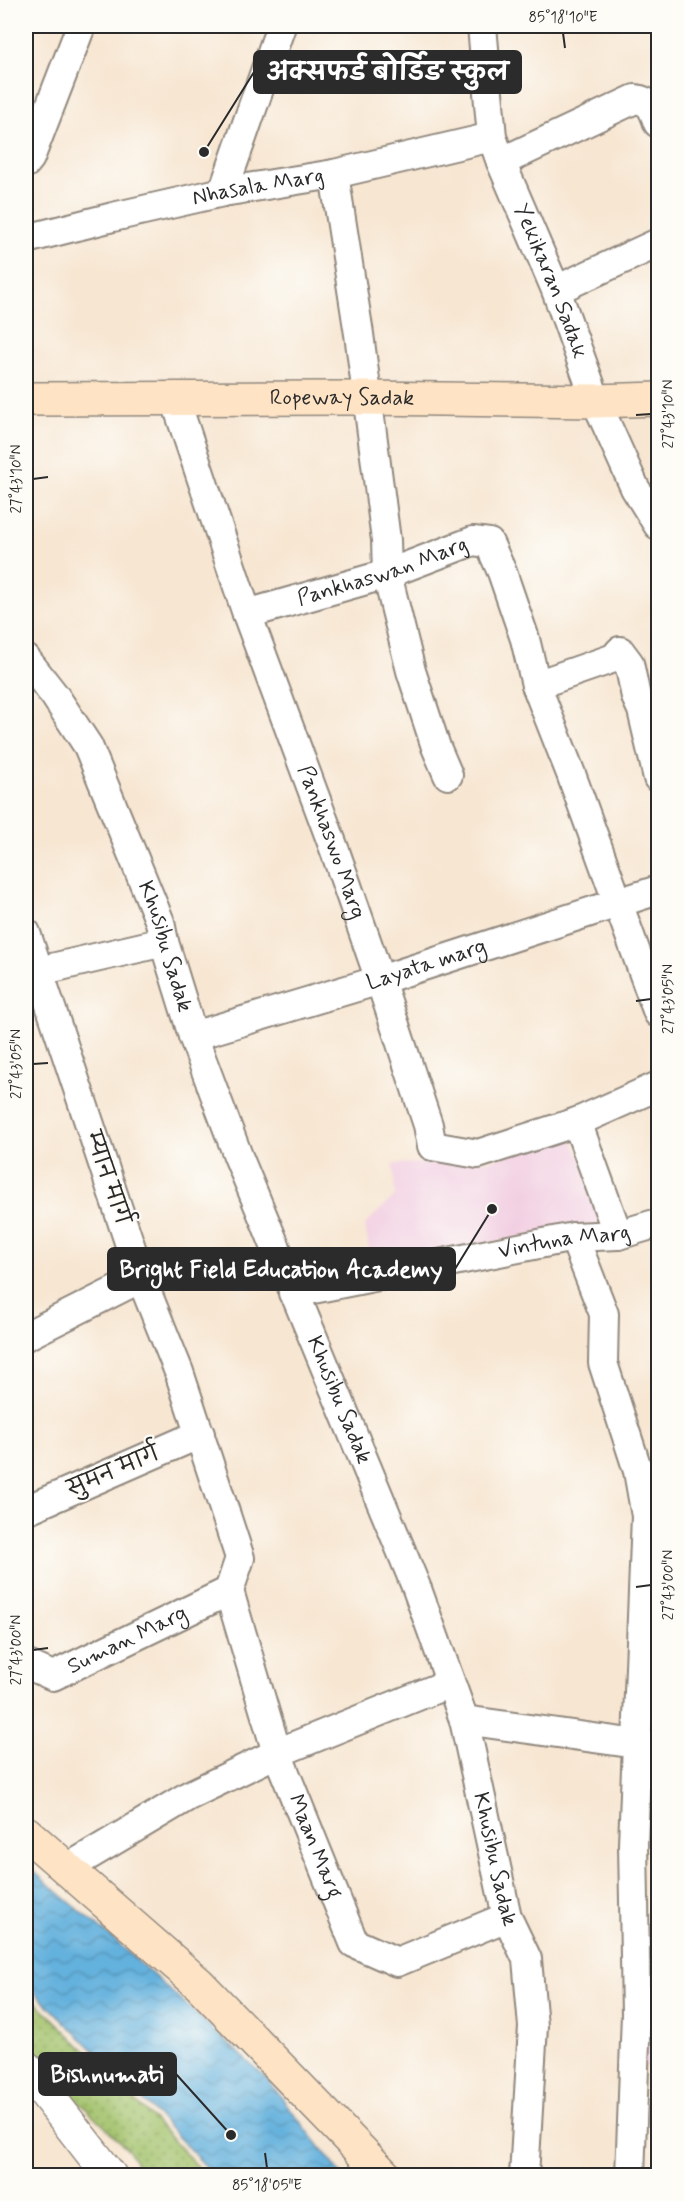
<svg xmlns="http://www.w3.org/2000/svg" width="684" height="2201" font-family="Mynerve,'Playpen Sans Deva',sans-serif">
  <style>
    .built { fill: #f2cfe2 }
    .grass { fill: url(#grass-dots); stroke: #66764a; stroke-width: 1.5 }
    .water { fill: url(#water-waves); stroke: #476e84; stroke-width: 1.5 }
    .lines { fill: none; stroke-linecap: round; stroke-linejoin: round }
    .minor-casing { stroke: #91887e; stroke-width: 32 }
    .tertiary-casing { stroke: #91887e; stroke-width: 36 }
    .secondary-casing { stroke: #91887e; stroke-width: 36 }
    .minor { stroke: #fff; stroke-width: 28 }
    .tertiary { stroke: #fff; stroke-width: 33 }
    .secondary { stroke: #fee4c5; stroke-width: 33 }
    .ticks { fill: none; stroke: #2b2b2b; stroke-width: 2 }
    .labels { text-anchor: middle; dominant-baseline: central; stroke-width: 4.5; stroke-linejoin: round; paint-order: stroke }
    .street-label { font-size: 22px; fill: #2b2b2b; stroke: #fdfcf7 }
    .leader { fill: none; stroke: #2b2b2b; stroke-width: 2 }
    .callout-dot { fill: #2b2b2b; stroke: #fdfcf7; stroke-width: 2 }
    .callout { fill: #2b2b2b; stroke: #2b2b2b; stroke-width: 2 }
    .callout-label { font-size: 24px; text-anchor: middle; font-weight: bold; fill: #fff }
    .neatline { fill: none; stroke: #2b2b2b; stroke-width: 2 }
    .ticks-label { font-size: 15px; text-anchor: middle; fill: #2b2b2b }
  </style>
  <defs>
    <pattern id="grass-dots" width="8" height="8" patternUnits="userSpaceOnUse" patternTransform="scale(1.5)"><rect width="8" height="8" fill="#a1c169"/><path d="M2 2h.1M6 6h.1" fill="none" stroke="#839d57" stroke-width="1.8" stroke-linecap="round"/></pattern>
    <pattern id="water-waves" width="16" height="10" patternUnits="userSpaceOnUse" patternTransform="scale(1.5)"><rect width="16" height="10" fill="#63b1dd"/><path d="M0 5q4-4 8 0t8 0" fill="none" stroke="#5290b3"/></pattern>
  </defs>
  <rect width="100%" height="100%" fill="#fdfcf7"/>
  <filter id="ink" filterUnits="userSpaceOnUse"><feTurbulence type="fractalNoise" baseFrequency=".0167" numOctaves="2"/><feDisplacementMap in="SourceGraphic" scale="12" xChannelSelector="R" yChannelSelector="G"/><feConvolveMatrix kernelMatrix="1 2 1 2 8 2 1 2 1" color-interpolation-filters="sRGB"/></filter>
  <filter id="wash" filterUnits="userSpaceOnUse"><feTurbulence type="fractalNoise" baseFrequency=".008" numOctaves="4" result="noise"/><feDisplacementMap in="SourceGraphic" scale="24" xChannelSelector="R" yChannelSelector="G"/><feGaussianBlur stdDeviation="1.35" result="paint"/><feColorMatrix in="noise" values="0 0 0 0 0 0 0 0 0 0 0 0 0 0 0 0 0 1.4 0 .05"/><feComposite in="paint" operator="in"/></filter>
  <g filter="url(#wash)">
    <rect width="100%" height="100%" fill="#f7e6d2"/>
    <g class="built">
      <path d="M572 1139 609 1222 371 1263 365 1224 395 1196 393 1164 485 1161Z"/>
      <path d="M638 1987 658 1990V2068L649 2065 642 2066Z"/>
    </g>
    <path class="grass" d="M26 1992 115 2079 206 2175H142L129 2150 26 2051Z"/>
    <path class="water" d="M26 1865 119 1944 267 2079 342 2175H214L123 2079 26 1984Z"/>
  </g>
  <g filter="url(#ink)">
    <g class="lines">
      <g class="minor-casing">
        <g id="minor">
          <path id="s1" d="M482 26 492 137 501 162 556 290 596 401 635 488 658 525"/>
          <path d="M501 162 635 99C651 101 653 109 658 123"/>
          <path d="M26 163 30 158 81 26"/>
          <path d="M334 174 359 334 386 540 387 574 411 671 436 747 448 775"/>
          <path d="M223 192 281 26"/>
          <path id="s2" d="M26 239 113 217 223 192 334 174 492 137"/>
          <path d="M556 290 658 243"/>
          <path id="s3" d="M175 399 247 614 335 851 380 980 428 1125 432 1146 478 1154 577 1122 658 1086"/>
          <path id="s4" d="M247 614 387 574 473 541 489 543 502 572 525 639 536 685 571 774 658 1013"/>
          <path id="s5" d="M26 659 55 696 88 746 160 922 164 942 193 1036 238 1156 417 1589 464 1720 507 1917 527 1959 533 2026 524 2176"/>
          <path d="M536 685 614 658 620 651 629 663 636 697 642 710 658 778"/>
          <path d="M26 933 141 1278 179 1372 240 1558 229 1591"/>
          <path d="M26 974 164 942"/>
          <path id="s6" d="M193 1036 380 980 658 890"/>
          <path d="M577 1122 618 1235"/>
          <path d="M574 1237 604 1314 603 1363 638 1471 646 1516 633 1844 636 2014 630 2176"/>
          <path id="s7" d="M293 1293 574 1237 618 1235 658 1223"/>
          <path d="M26 1336 141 1278"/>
          <path d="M26 1510 200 1434"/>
          <path id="s8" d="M229 1591 277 1753 354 1943 397 1962 507 1917"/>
          <path id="s9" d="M26 1664 53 1676 229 1591"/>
          <path d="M464 1720 637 1744 658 1749"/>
          <path d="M66 1869 190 1795 277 1753 450 1683"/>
        </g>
      </g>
      <g class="tertiary-casing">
        <path id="tertiary" d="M26 2068 110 2176"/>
      </g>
      <g class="secondary-casing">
        <g id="secondary">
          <path id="s10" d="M26 399 366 398 596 401 658 399"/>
          <path d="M26 1833 199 1984 385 2176"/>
        </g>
      </g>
      <use href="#minor" class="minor"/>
      <use href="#tertiary" class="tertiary"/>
      <use href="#secondary" class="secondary"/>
    </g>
  </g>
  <path class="ticks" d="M563 33 565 48M636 415 651 414M33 479 48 477M636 1001 651 999M33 1064 48 1063M636 1587 651 1585M33 1650 48 1648M265 2153 267 2168"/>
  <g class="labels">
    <g class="street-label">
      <text stroke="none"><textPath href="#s2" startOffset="238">Nhasala Marg</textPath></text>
      <text stroke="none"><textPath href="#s1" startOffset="267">Yekikaran Sadak</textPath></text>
      <text stroke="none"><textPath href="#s10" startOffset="316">Ropeway Sadak</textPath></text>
      <text stroke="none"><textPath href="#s4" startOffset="142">Pankhaswan Marg</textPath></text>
      <text stroke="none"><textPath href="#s3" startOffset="470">Pankhaswo Marg</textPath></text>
      <text stroke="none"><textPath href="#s5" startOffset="322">Khusibu Sadak</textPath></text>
      <text stroke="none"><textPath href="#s6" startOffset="244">Layata marg</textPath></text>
      <text transform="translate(107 1178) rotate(71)">म्यान मार्ग</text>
      <text stroke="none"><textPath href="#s7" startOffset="276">Vintuna Marg</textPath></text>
      <text stroke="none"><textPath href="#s5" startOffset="808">Khusibu Sadak</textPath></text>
      <text transform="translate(113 1472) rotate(-23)">सुमन मार्ग</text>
      <text stroke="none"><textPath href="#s9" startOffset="112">Suman Marg</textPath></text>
      <text stroke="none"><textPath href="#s8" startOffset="270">Maan Marg</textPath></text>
      <text stroke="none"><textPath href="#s5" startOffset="1294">Khusibu Sadak</textPath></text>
    </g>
  </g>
  <path class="leader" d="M204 152L254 72M492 1209L455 1269M231 2135L176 2074"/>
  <g class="callout-dot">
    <circle cx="204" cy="152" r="6"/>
    <circle cx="492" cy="1209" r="6"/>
    <circle cx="231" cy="2135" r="6"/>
  </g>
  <g class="callout">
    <rect x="254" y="51" width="267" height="42" rx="6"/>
    <rect x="108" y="1248" width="347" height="42" rx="6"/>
    <rect x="39" y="2053" width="137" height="42" rx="6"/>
  </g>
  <g class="callout-label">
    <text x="387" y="80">अक्सफर्ड बोर्डिङ स्कुल</text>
    <text x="281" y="1277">Bright Field Education Academy</text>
    <text x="107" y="2082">Bishnumati</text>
  </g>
  <rect width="684" height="2201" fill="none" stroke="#fdfcf7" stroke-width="66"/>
  <rect x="33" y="33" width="618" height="2135" class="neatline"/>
  <g class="ticks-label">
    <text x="563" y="22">85°18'10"E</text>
    <text transform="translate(668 414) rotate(-90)" y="5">27°43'10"N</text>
    <text transform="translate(16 479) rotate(-90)" y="5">27°43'10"N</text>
    <text transform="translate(668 999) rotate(-90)" y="5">27°43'05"N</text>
    <text transform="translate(16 1064) rotate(-90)" y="5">27°43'05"N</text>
    <text transform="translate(668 1585) rotate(-90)" y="5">27°43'00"N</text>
    <text transform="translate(16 1650) rotate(-90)" y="5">27°43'00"N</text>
    <text x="267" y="2190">85°18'05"E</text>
  </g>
</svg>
